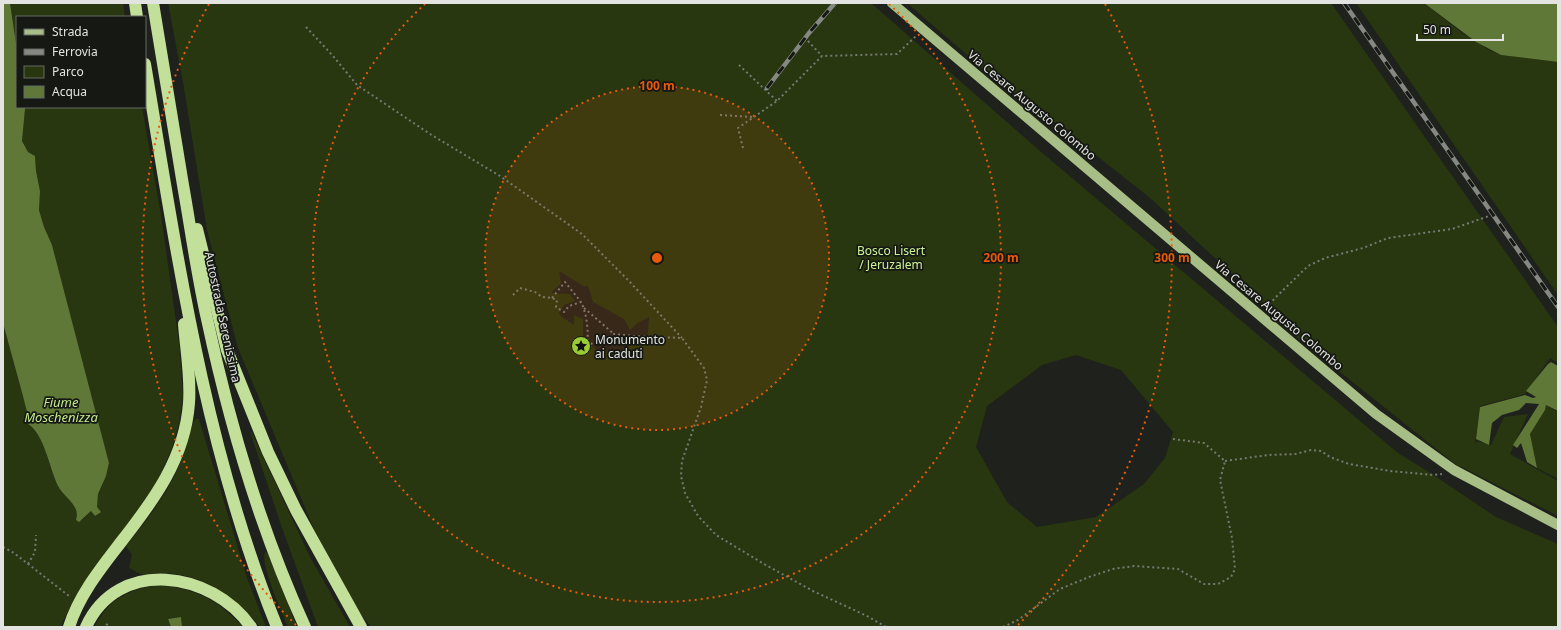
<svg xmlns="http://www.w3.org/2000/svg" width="1561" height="630" font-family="'Noto Sans',sans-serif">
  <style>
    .green { fill: #28370f; fill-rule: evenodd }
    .water { fill: #5f7837 }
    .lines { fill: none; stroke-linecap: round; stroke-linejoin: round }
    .path { stroke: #777975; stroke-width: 2; stroke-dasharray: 2 3; stroke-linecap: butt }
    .primary { stroke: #a7bf86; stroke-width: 10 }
    .highway { stroke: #c2e09a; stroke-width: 12 }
    .rail-casing { stroke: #868884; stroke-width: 4.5 }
    .rail { stroke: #151813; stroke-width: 3; stroke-dasharray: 9; stroke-linecap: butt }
    .ring { fill: none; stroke: #e8590c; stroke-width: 2; stroke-dasharray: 2 4 }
    .labels { text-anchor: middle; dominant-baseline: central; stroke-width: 3.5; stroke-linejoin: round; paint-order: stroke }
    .street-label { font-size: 12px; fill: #e3e4e1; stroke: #151813 }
    .park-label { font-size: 12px; fill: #cdf495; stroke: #151813 }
    .poi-label { font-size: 12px; fill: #e3e4e1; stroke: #151813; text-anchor: start }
    .water-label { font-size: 13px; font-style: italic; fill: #c4ea8c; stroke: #151813 }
    .centre { fill: #e8590c; stroke: #151813; stroke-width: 2 }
    .ring-label { font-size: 12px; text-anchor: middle; font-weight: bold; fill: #e8590c; stroke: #151813; stroke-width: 3.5; stroke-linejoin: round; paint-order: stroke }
  </style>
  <rect width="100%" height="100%" fill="#1f211c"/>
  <g class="green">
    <path d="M10 3H123L125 17H17V50Z"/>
    <path d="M168 3H871L1040 151 1398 453 1429 472 1496 517 1558 544V627H371L359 612 314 529 238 348 207 230 183 82ZM559 271 583 286H588L593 302 624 319 630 330 636 324 649 317 647 344 630 345 617 352 597 350 583 338V319L574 315V325L561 316 559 313 564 305 575 301 570 294 551 293 561 283ZM1076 355 1121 370 1173 432 1165 458 1144 484 1096 517 1037 527 1007 502 976 447 987 406 1042 365Z"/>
    <path d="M907 3H1331L1558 327V363L1550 358 1525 394 1480 406 1475 444 1477 441 1491 445 1504 417 1528 414 1510 454 1558 481V516L1460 466 1459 467 1270 316 1259 299 1149 197 1054 122 1002 85Z"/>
    <path d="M1356 3H1424L1461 32 1489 50 1501 55 1558 62V295Z"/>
    <path d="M25 107H142L161 215 179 343 183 396 179 424 172 448 157 482 133 517 79 590 63 621 61 627H3V323C13 355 26 391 28 424 48 437 47 468 59 488 62 494 69 498 73 504 77 510 76 515 82 520L91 511 95 516 98 494 106 476 109 463 52 245 44 227 39 210 40 191 36 171 35 156 28 152 22 141Z"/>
    <path d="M1546 405 1558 412V479L1537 468 1530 434 1545 410Z"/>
    <path d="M195 419H199L247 578 266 627H260C240 601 208 578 175 574 170 573 166 573 162 573 156 573 149 576 144 575 139 574 134 570 129 568L132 555 126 546C146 521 166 496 179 466 185 451 188 434 195 419Z"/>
    <path d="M251 431 310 557 350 627H318L281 525 250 432Z"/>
    <path d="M265 552 268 553 297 627H288C282 612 260 565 265 552Z"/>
    <path d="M157 585C197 589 216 598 243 627H182L181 617 168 619 171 627H94C99 620 103 612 109 606 122 593 140 588 157 585Z"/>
  </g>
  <g class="water">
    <path d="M3 3H10L17 50V107H25V109L22 141 28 152 35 156 36 171 40 191 39 210 44 227 52 245 109 463 106 476 98 494 97 507 101 512 95 516 91 511 79 522 76 520C81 505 63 497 58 486 49 468 45 435 28 424V416L23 396 3 323Z"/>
    <path d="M1424 3H1558V62L1501 55 1476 42Z"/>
    <path d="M1551 362 1558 366V411L1546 405 1545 410 1530 434 1537 468 1527 462 1521 443 1517 448 1513 445 1539 404 1526 403 1519 410 1502 415 1492 423 1489 445 1476 439 1480 407 1525 395 1533 398 1536 397 1526 391 1548 364Z"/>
    <path d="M181 617 182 627H171L168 619Z"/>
  </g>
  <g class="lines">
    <g class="path">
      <path d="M306 27 333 56 357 85 430 134 500 176 582 234 628 280 682 338"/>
      <path d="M808 41 822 56"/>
      <path d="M739 65 777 101"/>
      <path d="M720 115 753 117"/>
      <path d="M743 148 738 128 777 101 822 56 897 54 916 36"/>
      <path d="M513 295 520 288 535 292 542 297 552 298 557 300 556 307 564 312 569 306 581 302C587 313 589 335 587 346"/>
      <path d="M552 298 565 282 581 302"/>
      <path d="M584 308 614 334"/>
      <path d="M1266 308 1275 298 1308 266 1325 258 1363 248 1388 238 1452 229 1489 216"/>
      <path d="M576 347 581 341 585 347"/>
      <path d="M578 352 596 341 605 340 614 334 634 336 682 338 704 368 707 380 701 407 682 461 681 476 685 493 698 516 716 535 764 564 813 591 867 616 886 627"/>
      <path d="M1173 439 1204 443 1225 461"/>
      <path d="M1225 461 1268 455 1295 454 1311 450 1321 451 1330 457 1349 464 1390 471 1434 475 1442 474"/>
      <path d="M3 547 14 553 69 596"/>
      <path d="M28 564 35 552 36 535"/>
      <path d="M106 624 111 627"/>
      <path d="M1003 627 1018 620 1060 589 1089 577 1113 569 1134 566 1178 569 1204 584H1218L1231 577 1235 569 1232 538 1220 480 1225 461"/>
    </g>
    <path class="primary" d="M892 3 1376 414 1454 470 1558 525"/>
    <g class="highway">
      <path d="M135 3 137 17"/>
      <path d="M153 3C163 64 173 124 183 185 191 230 197 275 207 319 229 422 261 531 305 627"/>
      <path d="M145 64C177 254 204 447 277 627"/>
      <path d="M197 229 227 350 268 452 296 510 361 627"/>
      <path d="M69 627C79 595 101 568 121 542 154 500 185 458 189 403 191 377 186 350 184 324"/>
      <path d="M86 627C118 557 212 571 251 627"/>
    </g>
    <g class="rail-casing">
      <g id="rail">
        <path d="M1344 3 1558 307"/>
        <path d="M767 88 809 33 835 3"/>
      </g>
    </g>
    <use href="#rail" class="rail"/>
  </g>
  <circle cx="657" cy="258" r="172" fill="#e8590c" fill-opacity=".12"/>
  <g class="ring">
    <circle cx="657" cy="258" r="172"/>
    <path d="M889 4A344 344 0 1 1 425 4"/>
    <path d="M296 625A515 515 0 0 1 209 4M1105 4A515 515 0 0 1 1018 625"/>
  </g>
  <defs>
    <g id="sight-disc" transform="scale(1)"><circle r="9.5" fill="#99cb36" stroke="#151813"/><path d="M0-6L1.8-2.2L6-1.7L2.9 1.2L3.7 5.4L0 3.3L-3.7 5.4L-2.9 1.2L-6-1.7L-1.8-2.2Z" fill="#111"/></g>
  </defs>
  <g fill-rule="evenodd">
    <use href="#sight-disc" x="581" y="346"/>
  </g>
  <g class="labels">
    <g class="street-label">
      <text transform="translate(1032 105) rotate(40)">Via Cesare Augusto Colombo</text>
      <text transform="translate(1279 315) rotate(40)">Via Cesare Augusto Colombo</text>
      <text transform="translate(223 317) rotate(78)">Autostrada Serenissima</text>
    </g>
    <g class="park-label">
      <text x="891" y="250">Bosco Lisert<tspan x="891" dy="14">/ Jeruzalem</tspan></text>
    </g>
    <g class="poi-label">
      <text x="595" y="339">Monumento<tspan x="595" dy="14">ai caduti</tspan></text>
    </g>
    <g class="water-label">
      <text x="61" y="402">Fiume<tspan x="61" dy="15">Moschenizza</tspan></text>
    </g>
  </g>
  <circle cx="657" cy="258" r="6" class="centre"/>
  <g class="ring-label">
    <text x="657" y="90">100 m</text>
    <text x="1001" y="262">200 m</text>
    <text x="1172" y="262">300 m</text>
  </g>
  <rect width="1561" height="630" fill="none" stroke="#e3e4e1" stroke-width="8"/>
  <rect x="16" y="16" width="130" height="92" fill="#151813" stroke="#676a65"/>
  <rect x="24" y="29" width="20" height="6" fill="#a7bf86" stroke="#676a65"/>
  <text x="52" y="36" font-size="12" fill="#e3e4e1">Strada</text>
  <rect x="24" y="49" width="20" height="6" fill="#868884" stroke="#676a65"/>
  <text x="52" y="56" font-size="12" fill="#e3e4e1">Ferrovia</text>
  <rect x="24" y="66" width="20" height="12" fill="#28370f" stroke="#676a65"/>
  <text x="52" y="76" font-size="12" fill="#e3e4e1">Parco</text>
  <rect x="24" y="86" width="20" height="12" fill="#5f7837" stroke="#676a65"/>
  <text x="52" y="96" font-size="12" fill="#e3e4e1">Acqua</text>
  <path d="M1417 34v6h86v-6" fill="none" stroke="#e3e4e1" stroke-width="2"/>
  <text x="1423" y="34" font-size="12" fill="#e3e4e1" stroke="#151813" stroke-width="3" paint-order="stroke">50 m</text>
</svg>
